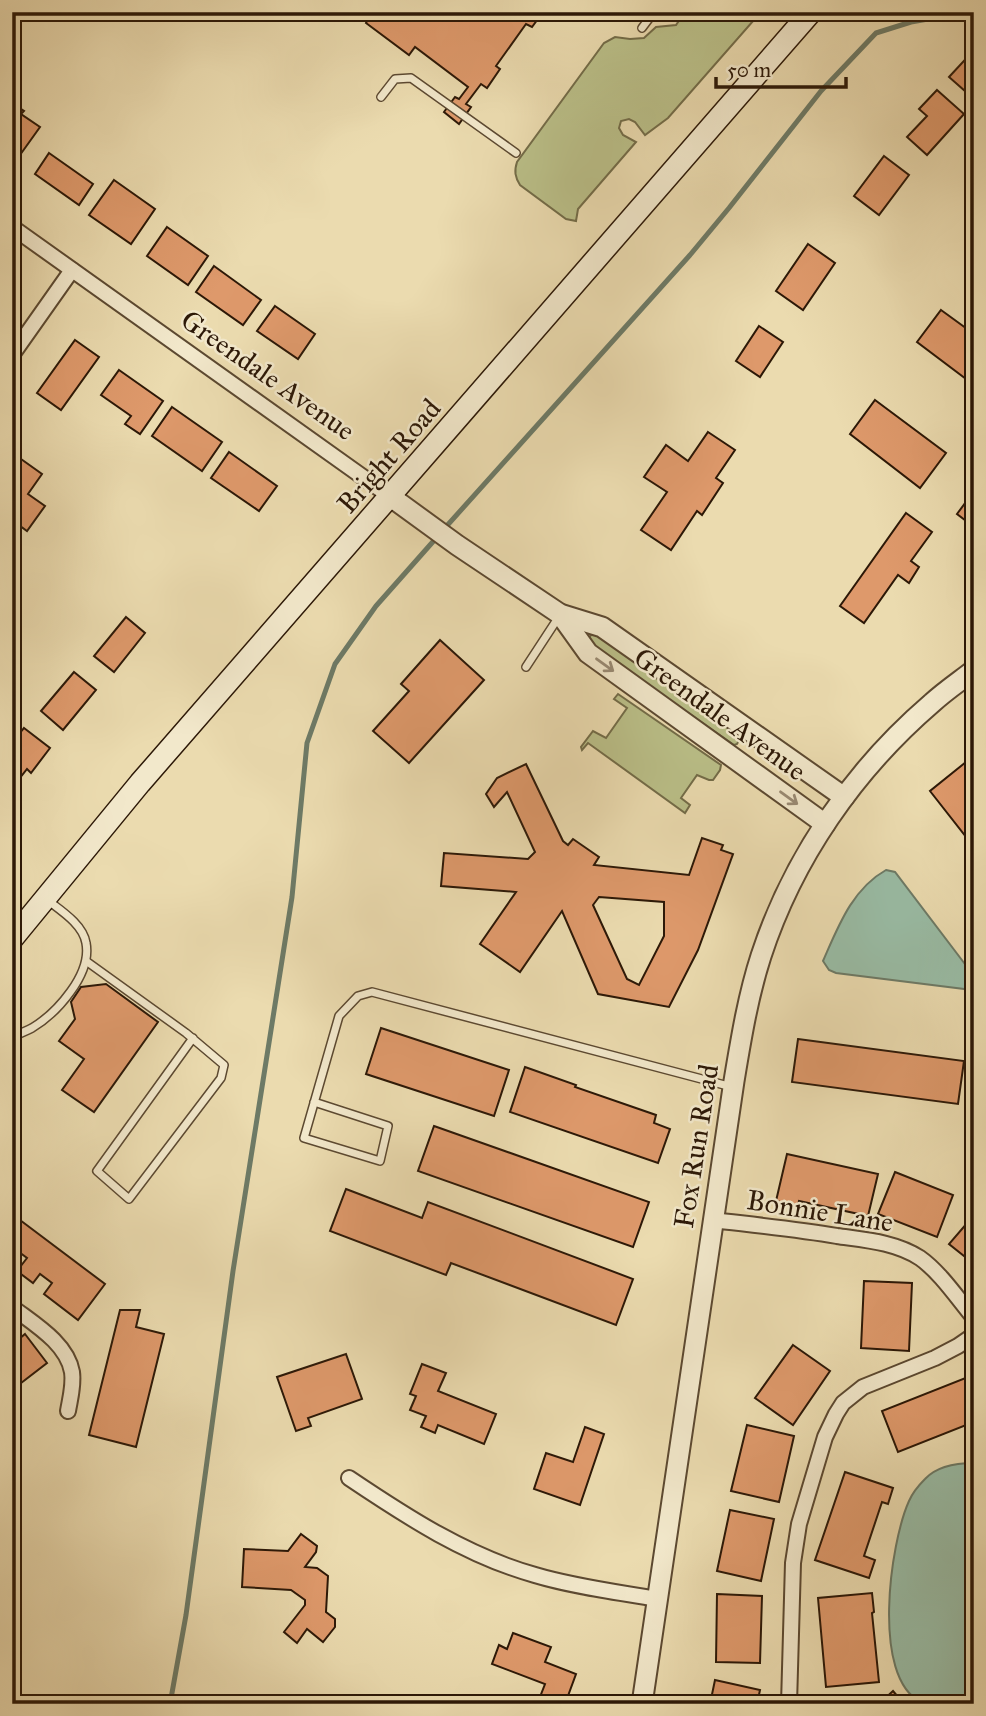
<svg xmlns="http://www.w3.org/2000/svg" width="986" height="1716" font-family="'IM FELL Great Primer',serif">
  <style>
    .green { fill: #babf88; stroke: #736c48; stroke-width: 2 }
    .water { fill: #99bca5; stroke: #6d7a66; stroke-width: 2 }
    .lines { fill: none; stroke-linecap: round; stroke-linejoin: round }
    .stream { stroke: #6d7a66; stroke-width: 5 }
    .building { fill: #de996b; stroke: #2c1807; stroke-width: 2; fill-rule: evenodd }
    .service-casing { stroke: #5c4931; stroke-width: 10 }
    .minor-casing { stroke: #5c4931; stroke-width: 18 }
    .tertiary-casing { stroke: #5c4931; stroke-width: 23 }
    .secondary-casing { stroke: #2c1807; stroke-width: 24 }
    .service { stroke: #f2e8cb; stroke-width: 7 }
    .minor { stroke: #f2e8cb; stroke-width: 14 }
    .tertiary { stroke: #f2e8cb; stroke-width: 19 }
    .secondary { stroke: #f2e8cb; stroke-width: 21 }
    .oneway { stroke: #998a73 }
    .labels { text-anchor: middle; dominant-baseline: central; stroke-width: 5; stroke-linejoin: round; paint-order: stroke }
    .street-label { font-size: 28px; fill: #2c1807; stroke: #f2e8cb }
  </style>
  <rect width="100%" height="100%" fill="#ebdbaf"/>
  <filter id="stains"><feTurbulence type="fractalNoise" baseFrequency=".00286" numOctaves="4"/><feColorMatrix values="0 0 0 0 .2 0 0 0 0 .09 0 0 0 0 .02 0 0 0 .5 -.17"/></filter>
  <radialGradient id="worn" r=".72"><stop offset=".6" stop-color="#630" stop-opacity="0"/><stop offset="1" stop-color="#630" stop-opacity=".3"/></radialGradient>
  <g class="green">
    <path d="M685 12H761L668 118 645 135 635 122 629 119 621 121 619 128 623 135 636 142 578 209 576 221 566 219 520 185C515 177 514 171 517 162L604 43 615 37 630 39 644 38 656 27 676 25Z"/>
    <path d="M599 632 742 735 737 744 734 745 591 645 588 639 592 634Z"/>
    <path d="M618 694 721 765 720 770 713 780H709L697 775 681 798 690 805 685 813 588 743 582 750 581 747 593 731 606 738 627 708 614 699Z"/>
  </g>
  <g class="water">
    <path d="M886 870 895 872 974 976V993L972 995 964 989 836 973 829 970 823 961C838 927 852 889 886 870Z"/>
    <path d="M974 1463V1704C962 1704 929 1706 921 1702 871 1678 890 1543 909 1501 912 1494 919 1485 925 1479 937 1466 956 1463 974 1463Z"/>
  </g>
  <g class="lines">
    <g class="stream">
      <path d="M444 529 690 255 729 208 821 91 876 33 911 22 968 12"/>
      <path d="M170 1704 186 1615 233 1271 292 897 307 743 335 664 376 606 438 536"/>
    </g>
  </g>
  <g class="building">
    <path d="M366 12H543L532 27 526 24 496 66 500 69 487 88 481 84 466 104 471 107 459 124 444 112 455 97 459 99 468 87 415 47 409 55 366 23 367 21 362 17Z"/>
    <path d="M974 50V81L965 91 949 77Z"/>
    <path d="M937 90 964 114 927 155 907 137 927 116 919 109Z"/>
    <path d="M12 103 24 111 21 114 40 127 15 162 12 160Z"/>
    <path d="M49 153 93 184 79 205 35 174Z"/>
    <path d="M884 156 909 175 879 215 854 196Z"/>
    <path d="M114 180 155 209 131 244 89 215Z"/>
    <path d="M167 227 208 256 188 285 147 256Z"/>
    <path d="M808 244 835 263 803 310 776 291Z"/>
    <path d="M214 266 261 300 243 325 196 292Z"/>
    <path d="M275 306 315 334 298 359 257 331Z"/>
    <path d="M941 310 974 334V385L917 342Z"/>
    <path d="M759 326 783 342 760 377 736 361Z"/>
    <path d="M75 340 99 357 61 410 37 393Z"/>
    <path d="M119 370 163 401 140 434 125 424 131 416 101 395Z"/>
    <path d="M875 400 946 453 920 488 850 434Z"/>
    <path d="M172 407 222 442 202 471 152 436Z"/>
    <path d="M708 432 735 450 716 478 723 483 702 515 697 511 671 550 641 530 667 492 644 477 666 445 688 461Z"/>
    <path d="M229 452 277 486 259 511 211 478Z"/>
    <path d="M21 459 42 474 28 494 45 506 27 531 12 520V471Z"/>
    <path d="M974 491V527L957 514Z"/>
    <path d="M906 513 932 532 911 561 919 567 909 583 898 575 864 623 840 606Z"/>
    <path d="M126 617 145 633 114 672 94 656Z"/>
    <path d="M440 640 484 680 409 763 373 731 409 691 401 684Z"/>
    <path d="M74 672 96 690 63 730 41 711Z"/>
    <path d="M24 728 50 748 31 773 27 769 12 788V755L14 753 12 752V743Z"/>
    <path d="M966 762 974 772V847L930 791Z"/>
    <path d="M526 764 563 841 568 845 573 839 599 857 594 865 689 875 702 838 723 845 721 850 733 854 698 950 669 1007 598 994 562 911 520 972 480 944 516 892 441 886 444 853 528 859 535 852 507 792 494 807 486 794 497 778ZM599 897 664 902V936L639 985 627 979 593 905Z"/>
    <path d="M106 984 158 1022 94 1112 62 1090 84 1059 59 1041 75 1019 71 1002 81 987Z"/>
    <path d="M381 1028 509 1070 494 1116 366 1074Z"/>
    <path d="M798 1039 964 1061 958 1104 792 1082Z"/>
    <path d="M525 1067 576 1085 575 1087 656 1115 654 1123 670 1129 658 1163 510 1112Z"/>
    <path d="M434 1126 649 1202 633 1247 418 1171Z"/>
    <path d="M787 1154 878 1174 868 1216 799 1201 798 1206 776 1201Z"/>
    <path d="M895 1172 953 1195 937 1237 878 1214Z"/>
    <path d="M346 1189 422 1218 428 1202 633 1279 616 1325 451 1263 446 1275 330 1231Z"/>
    <path d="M12 1214 105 1284 78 1320 44 1294 52 1283 40 1274 33 1283 17 1271 27 1258 15 1249 12 1252Z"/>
    <path d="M974 1215V1264L949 1244Z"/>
    <path d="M864 1281 912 1283 909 1351 861 1348Z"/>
    <path d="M120 1310H140L136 1327 164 1334 136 1447 89 1435Z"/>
    <path d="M25 1334 47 1363 12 1390V1345Z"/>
    <path d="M793 1345 830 1371 793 1425 755 1398Z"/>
    <path d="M346 1354 362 1399 308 1418 311 1426 296 1431 277 1377Z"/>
    <path d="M422 1364 446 1373 438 1391 496 1414 484 1444 438 1425 435 1433 421 1427 426 1416 410 1410 416 1396 410 1394Z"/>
    <path d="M968 1377 974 1392V1435L970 1436 966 1425 898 1452 882 1411Z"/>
    <path d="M747 1425 794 1436 779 1502 731 1491Z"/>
    <path d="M585 1427 604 1434 580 1505 534 1489 546 1453 573 1462Z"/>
    <path d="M845 1472 893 1488 888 1504 882 1502 864 1556 875 1560 869 1578 815 1560Z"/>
    <path d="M730 1510 774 1519 761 1581 717 1571Z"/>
    <path d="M301 1534 317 1546 316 1552 305 1567 317 1568 328 1576 326 1612 335 1619V1627L323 1642 307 1629 297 1643 284 1632 305 1605V1600L291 1590 242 1587 244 1549 288 1551Z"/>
    <path d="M872 1593 874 1612 872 1613 879 1682 826 1687 818 1598Z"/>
    <path d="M717 1594 762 1596 760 1663 716 1662Z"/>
    <path d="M513 1633 551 1647 545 1662 576 1674 565 1704H558L540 1697 545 1684 492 1664 499 1645 507 1649Z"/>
    <path d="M715 1680 760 1690 757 1704H710Z"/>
    <path d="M893 1691 904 1704H879Z"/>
  </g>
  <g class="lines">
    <g class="service-casing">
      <g id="service">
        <path d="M642 28 654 12"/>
        <path d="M381 97 395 79 411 78 516 153"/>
        <path d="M526 667 560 615"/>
        <path d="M86 961 186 1033 224 1065 221 1078 129 1199 97 1171 193 1038"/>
        <path d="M12 1037C19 1034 26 1031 32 1028 57 1013 92 974 86 943 83 924 60 910 46 899"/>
        <path d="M314 1102 388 1126 380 1161 304 1138 339 1016 358 996 372 992 732 1087"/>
      </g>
    </g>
    <g class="minor-casing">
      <g id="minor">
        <path d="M12 227 391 497"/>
        <path d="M12 355 72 270"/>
        <path d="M713 1220C755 1225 796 1229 837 1236 865 1240 895 1242 920 1258 940 1272 958 1299 974 1318"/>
        <path d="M12 1307C34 1324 67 1343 72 1372 74 1385 70 1399 68 1411"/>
        <path d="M349 1478C407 1517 467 1556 535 1575 575 1587 617 1592 657 1599"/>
        <path d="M789 1704 793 1563 799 1524 825 1437 836 1414 843 1403 863 1387 935 1358 958 1346 974 1335"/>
      </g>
    </g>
    <g class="tertiary-casing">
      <g id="tertiary">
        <path d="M391 497 457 545 560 614 602 627 844 797"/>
        <path d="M560 614 588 653 825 824"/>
        <path d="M642 1704 734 1081C741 1039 748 996 761 956 793 858 854 770 932 703 945 691 960 681 974 670"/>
      </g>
    </g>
    <g class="secondary-casing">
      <path id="secondary" d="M12 939 140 783 811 12"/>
    </g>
    <use href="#service" class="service"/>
    <use href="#minor" class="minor"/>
    <use href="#tertiary" class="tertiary"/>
    <use href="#secondary" class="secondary"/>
  </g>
  <defs><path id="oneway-shaft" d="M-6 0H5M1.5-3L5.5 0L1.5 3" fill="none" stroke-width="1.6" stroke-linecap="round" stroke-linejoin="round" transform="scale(1.75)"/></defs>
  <g class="oneway">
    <use href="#oneway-shaft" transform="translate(605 665) rotate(36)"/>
    <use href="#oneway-shaft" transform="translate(789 798) rotate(36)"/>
  </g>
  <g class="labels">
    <g class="street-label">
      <text transform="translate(268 375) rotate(35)">Greendale Avenue</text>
      <text transform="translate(389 456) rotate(-49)">Bright Road</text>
      <text transform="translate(720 714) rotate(36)">Greendale Avenue</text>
      <text transform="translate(696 1146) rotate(-81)">Fox Run Road</text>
      <text transform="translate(820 1211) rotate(9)">Bonnie Lane</text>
    </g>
  </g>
  <rect width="986" height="1716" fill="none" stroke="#ebdbaf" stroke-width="42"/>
  <rect x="14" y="14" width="958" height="1688" fill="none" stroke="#2c1807" stroke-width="3.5"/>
  <rect x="21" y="21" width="944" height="1674" fill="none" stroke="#2c1807" stroke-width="2"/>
  <path d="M716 77v10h130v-10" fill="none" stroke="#2c1807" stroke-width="3.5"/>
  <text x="727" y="77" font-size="21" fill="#2c1807" stroke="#f2e8cb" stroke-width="5" paint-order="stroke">50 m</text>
  <rect width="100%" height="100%" filter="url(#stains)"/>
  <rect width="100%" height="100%" fill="url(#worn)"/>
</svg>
